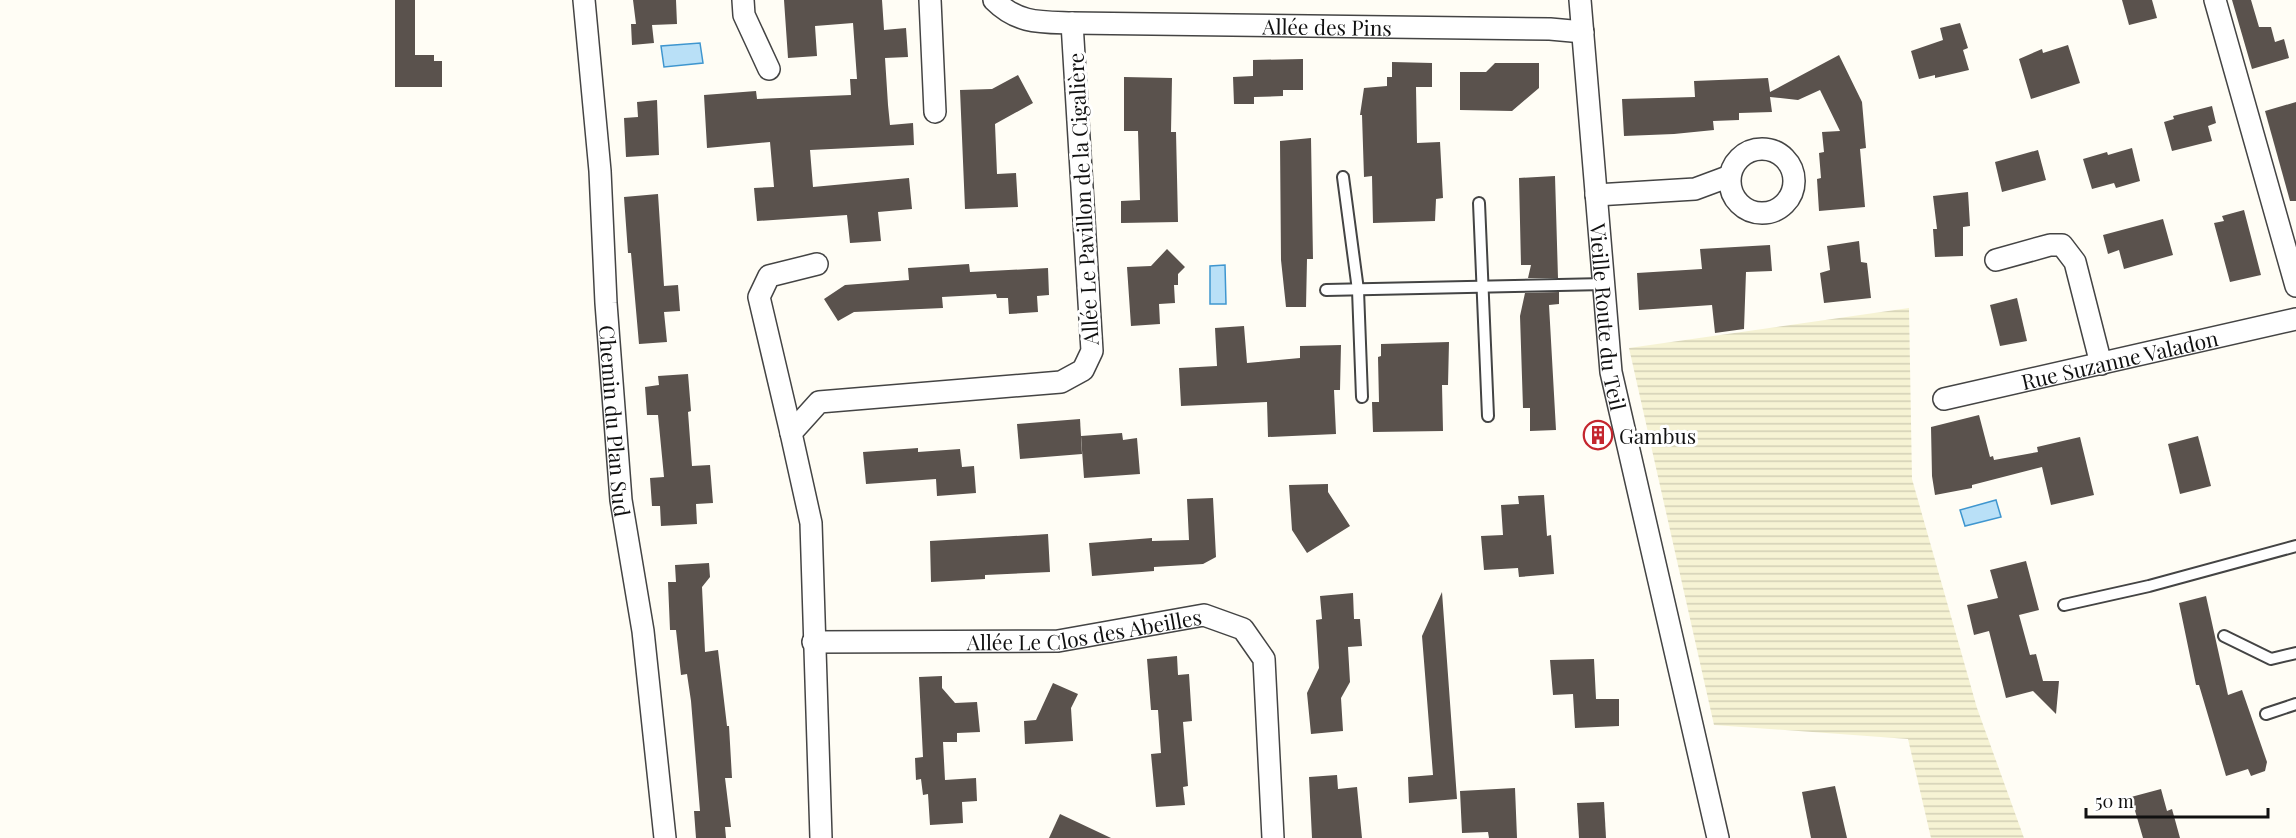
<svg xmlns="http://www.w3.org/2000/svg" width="2296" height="838" font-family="'Playfair Display',serif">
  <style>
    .farmland { fill: url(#farmland-rules) }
    .water { fill: #b9e0f7; stroke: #3f96cf; stroke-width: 1.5 }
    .building { fill: #5a524d }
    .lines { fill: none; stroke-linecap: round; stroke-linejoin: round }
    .service-casing { stroke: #444; stroke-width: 14 }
    .minor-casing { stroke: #444; stroke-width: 24 }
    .service { stroke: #fff; stroke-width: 10 }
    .minor { stroke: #fff; stroke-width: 21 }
    .labels { text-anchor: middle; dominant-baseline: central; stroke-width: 6; stroke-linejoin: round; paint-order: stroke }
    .street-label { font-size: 21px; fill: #111; stroke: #fff }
    .poi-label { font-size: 21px; fill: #111; stroke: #fff; text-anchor: start }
  </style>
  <defs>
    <pattern id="farmland-rules" width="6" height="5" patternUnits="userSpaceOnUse" patternTransform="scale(1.5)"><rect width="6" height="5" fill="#f6f3d4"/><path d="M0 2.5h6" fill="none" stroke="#d2cfb5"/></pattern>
  </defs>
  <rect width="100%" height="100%" fill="#fffdf5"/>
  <path class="farmland" d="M1909 308 1912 479 1977 708 2024 838H1931L1908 739 1714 725 1629 348Z"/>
  <g class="water">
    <path d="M700 43 703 63 664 67 661 46Z"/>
    <path d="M1225 265 1226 304H1210V266Z"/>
    <path d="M1996 500 2001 517 1965 526 1960 510Z"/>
  </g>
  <g class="building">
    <path d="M395 0H415V55H434V61H442V87H395Z"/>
    <path d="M633 0H676L677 24 652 25 654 43 632 45 631 24H636Z"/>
    <path d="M784 0H882L884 30 906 28 908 57 885 58 888 105 890 125 913 123 914 145 810 150 813 187 909 178 912 209 878 212 881 241 850 243 847 215 757 221 754 188 774 187 770 142 707 148 704 95 756 91 757 99 851 95 850 79H857L853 23 815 26 817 56 788 58Z"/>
    <path d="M2122 0H2152L2157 18 2129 25Z"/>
    <path d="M2232 0H2251L2259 27H2271L2275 42 2284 39 2289 58 2252 69Z"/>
    <path d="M1960 23 1968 48 1963 50 1969 70 1935 78V75L1919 79 1911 51 1943 40 1940 28Z"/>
    <path d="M2068 45 2080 83 2031 99 2019 59 2042 49 2043 53Z"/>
    <path d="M1839 55 1862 102 1866 148 1860 149 1865 207 1819 211 1817 179 1821 178 1819 153 1824 152 1822 132 1840 131 1820 90 1798 100 1770 97 1772 112 1739 113V120L1713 121 1714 130 1674 134 1624 136 1622 99 1695 97 1694 81 1768 78 1770 92Z"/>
    <path d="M1303 59V90H1283V96L1254 97V104H1234L1233 77 1253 76V60Z"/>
    <path d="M1392 62 1432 63V87H1416L1417 143 1440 142 1443 198 1436 199 1435 221 1373 223 1372 176 1364 177 1362 115H1360L1364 88 1387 86V77H1392Z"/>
    <path d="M1495 63H1539V88L1512 111 1460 110V72H1486Z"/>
    <path d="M1018 75 1033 103 995 124 997 174 1016 173 1018 207 965 209 960 90 992 89Z"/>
    <path d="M1124 77 1172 78 1171 132H1176L1178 222 1121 223V201L1140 200 1138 131H1124Z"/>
    <path d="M657 100 659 155 626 157 624 118 638 117 637 102Z"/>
    <path d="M2296 102V201H2290L2265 111Z"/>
    <path d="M2212 106 2216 123 2208 126 2212 141 2172 151 2164 122 2174 119 2173 116Z"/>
    <path d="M1311 138 1313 259H1307L1306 307H1286L1281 260 1280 141Z"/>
    <path d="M2132 148 2140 181 2116 188 2114 183 2092 189 2083 159 2107 152 2108 155Z"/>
    <path d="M2038 150 2046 180 2002 192 1995 162Z"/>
    <path d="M1555 176 1558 278H1528L1531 265H1521L1519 178Z"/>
    <path d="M1968 192 1970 226 1963 227V256L1935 257 1933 229H1937L1933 196Z"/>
    <path d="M658 194 664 286 678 285 680 311 664 312 667 342 639 344 631 253H628L624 197Z"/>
    <path d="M2244 210 2261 275 2230 282 2214 223 2224 221 2222 216Z"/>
    <path d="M2163 219 2173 255 2124 269 2119 250 2108 254 2103 235Z"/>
    <path d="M1859 241 1861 262 1867 263 1871 298 1824 303 1820 273 1830 270 1827 246Z"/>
    <path d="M1770 245 1772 271 1746 272 1744 329 1715 333 1712 305 1639 310 1637 273 1702 269 1700 249Z"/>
    <path d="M1167 249 1185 267 1178 274V285H1174L1175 303 1159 304 1160 324 1131 326 1127 267 1151 266Z"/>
    <path d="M969 264 970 272 1048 268 1049 295 1037 296 1038 312 1009 314 1008 298H997L996 294 942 297 943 308 854 312 838 321 824 299 845 285 909 280 908 268Z"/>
    <path d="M1559 292V304L1549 305 1556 430 1530 431V408H1523L1520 316 1525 293Z"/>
    <path d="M2017 298 2027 341 2000 346 1990 305Z"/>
    <path d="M1244 326 1247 363 1300 358V346L1341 345 1340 390H1334L1336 434 1268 437 1267 402 1181 406 1179 368 1217 366 1215 328Z"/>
    <path d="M1449 342 1448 385H1442L1443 431 1373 432 1372 402H1379L1378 357 1381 356V344Z"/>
    <path d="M688 374 691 411 688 412 692 466 710 465 713 503 696 504 697 524 661 526 660 506H652L650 478 664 477 658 415H647L645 387 659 385 658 376Z"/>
    <path d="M1979 415 1990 457 1993 456 1994 460 2038 452 2037 447 2080 437 2094 495 2051 505 2042 467 1972 485V488L1935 495 1932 476 1931 427Z"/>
    <path d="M1080 419 1082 454 1020 459 1017 424Z"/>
    <path d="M1122 433 1123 440 1137 438 1140 474 1084 478 1081 436Z"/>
    <path d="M2198 436 2211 486 2180 494 2168 444Z"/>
    <path d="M918 448V452L960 449 962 467 974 466 976 493 937 496 936 479 866 484 863 452Z"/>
    <path d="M1328 484V492L1350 526 1307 553 1292 530 1289 485Z"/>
    <path d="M1544 495 1547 536 1551 535 1554 574 1519 577 1518 568 1484 570 1481 536 1503 535 1501 505 1519 504 1518 496Z"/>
    <path d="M1213 498 1216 557 1203 564 1154 567V571L1092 576 1089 543 1152 538V541L1189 540 1187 499Z"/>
    <path d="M1048 534 1050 572 985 575V579L931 582 930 541Z"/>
    <path d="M2026 561 2039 610 2019 615 2030 655 2036 654 2043 681H2059L2056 714 2033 691 2006 698 1989 631 1974 635 1967 605 1998 598 1990 570Z"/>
    <path d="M709 563 710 577 702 587 705 652 718 650 727 726H729L732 778H725L731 827H725L726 838H696L694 811H700L691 701 687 674 681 675 676 630H670L668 582H676L675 565Z"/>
    <path d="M1442 592 1457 799 1409 803 1408 777 1433 775 1422 636Z"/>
    <path d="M1353 593 1354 619H1360L1362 646 1348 647 1350 682 1341 698 1343 731 1311 734 1307 693 1319 668 1316 620 1322 619 1320 596Z"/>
    <path d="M2206 596 2228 695 2242 690 2267 762 2265 771 2251 776 2248 769 2226 776 2199 685H2196L2179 603Z"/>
    <path d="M1177 656 1178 675 1189 674 1192 721 1183 722 1188 786 1183 787 1185 805 1156 807 1151 754 1161 753 1158 710H1151L1147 659Z"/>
    <path d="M1594 659 1596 699H1619V726L1575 728 1573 694 1553 695 1550 660Z"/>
    <path d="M942 676V688L955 703 977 702 980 732 957 733V742H943L945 780 976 778 977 801 962 802 963 823 930 825 928 794 923 795 921 779 916 780 915 758 923 757 919 677Z"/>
    <path d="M1053 683 1078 694 1071 708 1073 741 1025 744 1024 721 1036 720Z"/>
    <path d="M1337 775 1338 789 1357 787 1362 838H1312L1309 777Z"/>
    <path d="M1835 786 1847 838H1811L1802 792Z"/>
    <path d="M1515 788 1517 838H1489L1488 832 1462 833 1460 791Z"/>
    <path d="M2161 789 2167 811 2172 809 2180 838H2143L2131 797Z"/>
    <path d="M1604 802 1606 838H1579L1577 803Z"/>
    <path d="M1060 814 1111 838H1049Z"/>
  </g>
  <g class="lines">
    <g class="service-casing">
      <g id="service">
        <path d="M1343 177 1358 290 1362 397"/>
        <path d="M1479 203 1488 416"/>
        <path d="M1326 290 1605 284"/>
        <path d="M2064 605 2149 586 2296 546"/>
        <path d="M2224 636 2271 659 2296 653"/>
        <path d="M2266 714 2296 704"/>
      </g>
    </g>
    <g class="minor-casing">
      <g id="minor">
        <path id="s1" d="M584 0 600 171 606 303 621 500 643 631 665 838"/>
        <path d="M743 0 744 15 769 69"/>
        <path d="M930 0 935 112"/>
        <path id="s2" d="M1580 0 1611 372 1718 838"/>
        <path d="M2215 0 2296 286"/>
        <path id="s3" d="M1072 23 1550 29 1583 32"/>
        <circle cx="1762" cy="181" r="32"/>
        <path d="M1596 195 1695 189 1730 176"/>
        <path d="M1996 260 2050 245H2062L2075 262 2101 364"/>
        <path id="s4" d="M1944 399 2296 319"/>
        <path d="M791 433 759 297 769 276 817 264"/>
        <path id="s5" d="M813 642 1058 641 1204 615 1243 629 1264 659 1273 838"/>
        <path d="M821 838 811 523 791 433 819 402 1061 382 1083 370 1092 351 1072 23C1041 22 1018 24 994 0"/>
      </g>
    </g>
    <use href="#service" class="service"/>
    <use href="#minor" class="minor"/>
  </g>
  <defs>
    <g id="building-ring" transform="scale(1.5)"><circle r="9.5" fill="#fff" stroke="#c4262e" stroke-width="1.5"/><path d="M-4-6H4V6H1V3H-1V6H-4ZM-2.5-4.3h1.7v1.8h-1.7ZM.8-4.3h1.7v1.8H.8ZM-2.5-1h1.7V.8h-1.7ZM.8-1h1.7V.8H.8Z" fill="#c4262e"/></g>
  </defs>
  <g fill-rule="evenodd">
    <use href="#building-ring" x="1598" y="435"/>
  </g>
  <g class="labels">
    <g class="street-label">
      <text stroke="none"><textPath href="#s3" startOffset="255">Allée des Pins</textPath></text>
      <text transform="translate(1082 199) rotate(-93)">Allée Le Pavillon de la Cigalière</text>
      <text stroke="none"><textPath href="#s2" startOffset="318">Vieille Route du Teil</textPath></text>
      <text stroke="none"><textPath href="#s4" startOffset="180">Rue Suzanne Valadon</textPath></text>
      <text stroke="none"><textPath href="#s1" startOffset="422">Chemin du Plan Sud</textPath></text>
      <text stroke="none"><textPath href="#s5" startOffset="272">Allée Le Clos des Abeilles</textPath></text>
    </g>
    <g class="poi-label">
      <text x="1619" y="435">Gambus</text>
    </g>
  </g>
  <path d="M2086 808v9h182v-9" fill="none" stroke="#111111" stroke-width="3"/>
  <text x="2095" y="808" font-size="18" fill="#111111" stroke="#ffffff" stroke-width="4.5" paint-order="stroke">50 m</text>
</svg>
